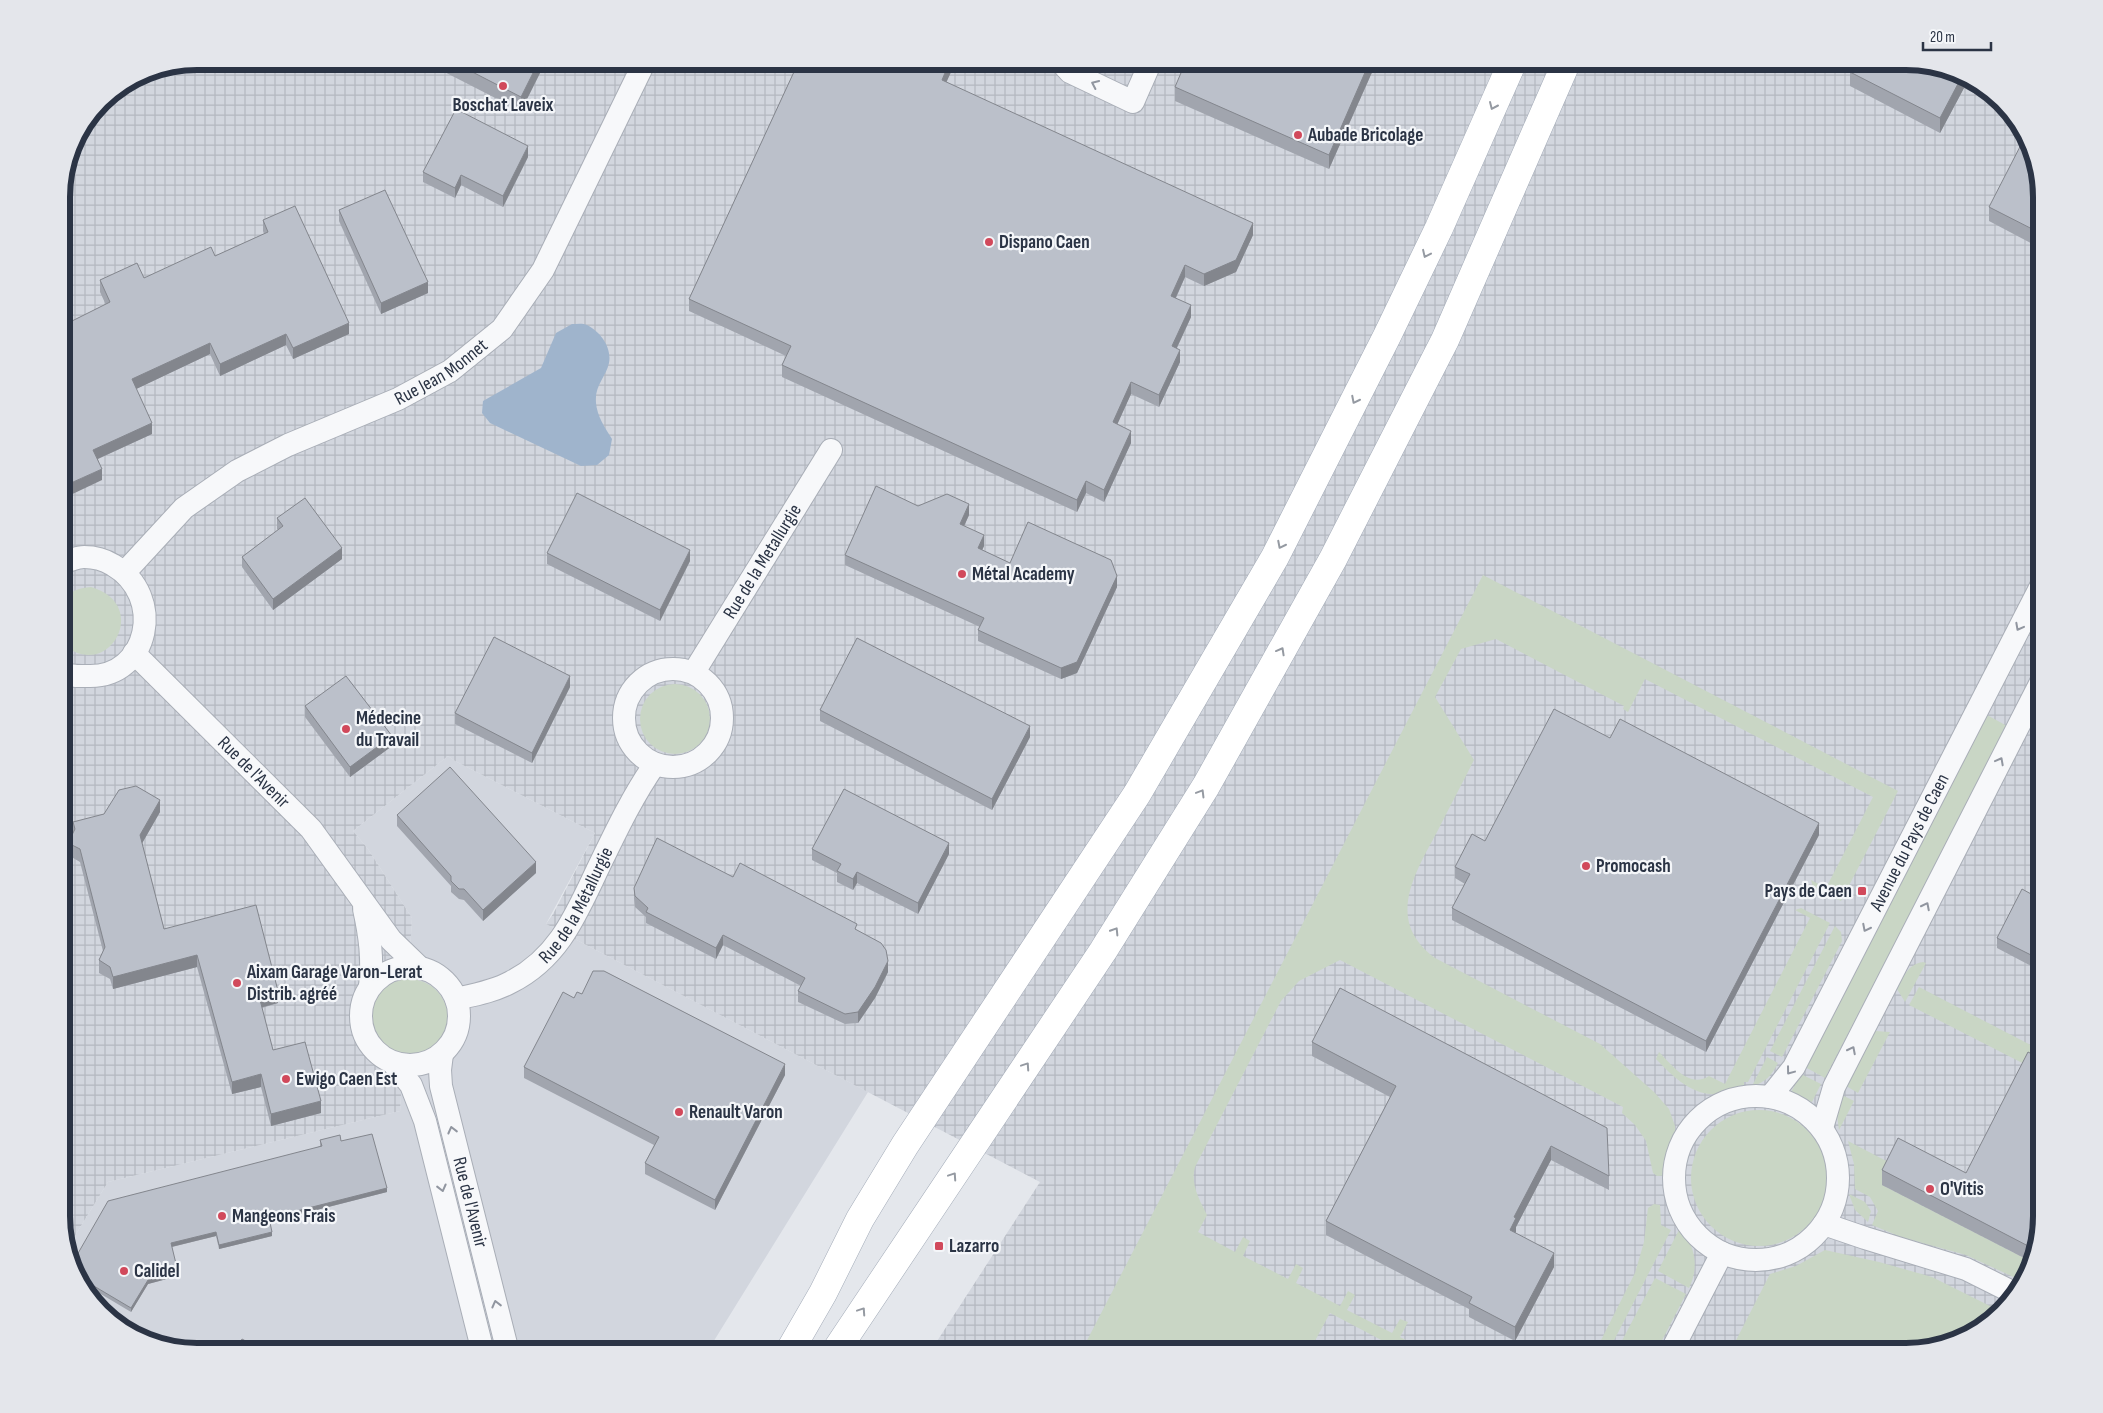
<svg xmlns="http://www.w3.org/2000/svg" width="2103" height="1413" font-family="'Sofia Sans Condensed',sans-serif">
  <style>
    .built { fill: #d2d6de }
    .industrial { fill: url(#industrial-grid) }
    .grass { fill: #c9d6c5 }
    .water { fill: #9fb4cc }
    .lines { fill: none; stroke-linecap: round; stroke-linejoin: round }
    .minor-casing { stroke: #a9aeb7; stroke-width: 24 }
    .major-casing { stroke: #a3abb8; stroke-width: 29 }
    .minor { stroke: #f7f8fa; stroke-width: 22 }
    .major { stroke: #fff; stroke-width: 28 }
    .wall { fill: #a1a5ae }
    .shaded-wall { fill: #83868d }
    .building { fill: #bbc0ca; stroke: #83868d }
    .oneway { stroke: #9196a0 }
    .oneway2 { stroke: #959aa2 }
    .poi-dot { fill: #d1495b; stroke: #f4f6f9; stroke-width: 2 }
    .labels { text-anchor: middle; dominant-baseline: central; stroke-width: 4.5; stroke-linejoin: round; paint-order: stroke }
    .poi-label { font-size: 19px; font-weight: bold; fill: #2b3445; stroke: #f4f6f9; text-anchor: start }
    .street-label { font-size: 19px; fill: #2b3445; stroke: #f4f6f9 }
    .rim { fill: none; stroke: #2b3445; stroke-width: 6 }
  </style>
  <defs>
    <pattern id="industrial-grid" width="8" height="8" patternUnits="userSpaceOnUse" patternTransform="scale(1.25)"><rect width="8" height="8" fill="#d2d6de"/><path d="M0 4h8M4 0v8" fill="none" stroke="#b4b8c0"/></pattern>
  </defs>
  <rect width="100%" height="100%" fill="#e4e7ec"/>
  <path class="built" d="M448 756 455 761 595 833 546 924 868 1092 707 1352H197L121 1329 79 1283 68 1247 108 1182 400 1111 412 918 368 849 353 831Z"/>
  <path class="industrial" d="M197 61H1906L1982 84 2028 137 2042 197V1216L2019 1292 1966 1338 1906 1352H930L1040 1182 546 924 553 914 595 833 455 761 448 756 353 831 368 849 412 918 400 1111 108 1182 68 1247 62 1224V189L72 145 101 101 146 72Z"/>
  <g class="grass">
    <path d="M1483 575 1898 791 1841 901 1813 887 1811 880 1826 888 1873 797 1645 679 1628 712 1623 709 1624 706 1496 639 1461 649 1435 697 1474 760C1462 784 1449 808 1437 832 1414 875 1385 921 1435 958L1600 1044 1654 1092 1669 1109 1675 1126V1137L1668 1157V1175L1657 1176 1653 1173 1646 1141 1635 1125 1622 1113 1623 1107 1340 960 1299 981 1281 1001 1195 1167C1190 1184 1200 1201 1207 1215L1198 1232 1235 1252 1243 1237 1250 1241 1243 1256 1288 1279 1296 1264 1303 1268 1296 1283 1340 1306 1348 1291 1355 1295 1347 1310 1392 1333 1400 1319 1408 1322 1400 1337 1428 1352H1404L1330 1313 1309 1352H1081Z"/>
    <path d="M91 587C153 605 107 685 62 643V600C71 591 78 588 91 587Z"/>
    <circle cx="675" cy="719" r="35"/>
    <path d="M1987 715 2007 726 1825 1078 1805 1067Z"/>
    <path d="M1801 908 1830 923 1748 1082H1744V1088C1735 1089 1727 1093 1718 1094 1693 1097 1671 1075 1656 1059L1659 1052C1672 1065 1689 1089 1709 1076L1725 1084 1810 918 1795 910Z"/>
    <path d="M1835 926 1841 932 1842 941 1782 1057 1770 1051Z"/>
    <path d="M1923 962 1926 963 1905 1002 1897 989C1903 977 1908 964 1923 962Z"/>
    <circle cx="409" cy="1018" r="39"/>
    <path d="M1919 987 2042 1051V1073L1909 1005Z"/>
    <path d="M1875 1031 1890 1032 1858 1093 1846 1086Z"/>
    <path d="M1767 1057 1778 1063C1772 1075 1765 1083 1752 1086Z"/>
    <path d="M1801 1074 1821 1084 1812 1102 1791 1092Z"/>
    <path d="M1842 1095 1854 1101 1839 1130 1837 1115Z"/>
    <circle cx="1759" cy="1178" r="68"/>
    <path d="M1848 1141 1892 1164 1882 1185 2028 1260 2022 1281 1966 1255 1901 1237 1872 1225 1878 1211 1870 1197 1855 1189 1854 1164Z"/>
    <path d="M1849 1194 1865 1202 1871 1211 1868 1222 1855 1210Z"/>
    <path d="M1654 1204 1660 1205 1661 1225 1671 1230 1608 1352H1595L1635 1273 1644 1242 1648 1208Z"/>
    <path d="M1681 1226C1694 1247 1700 1265 1689 1288L1658 1271Z"/>
    <path d="M1825 1250 1879 1262 1932 1277 1998 1310 1966 1338 1906 1352H1730L1770 1274 1796 1266Z"/>
    <path d="M1655 1278 1686 1294 1656 1352H1616Z"/>
  </g>
  <path class="water" d="M572 324C577 324 583 323 587 325 601 332 612 348 609 363 606 377 594 386 596 403 597 416 605 428 612 439L609 455 597 465 581 466 490 423 482 413 483 401 541 368 556 333Z"/>
  <g class="lines">
    <g class="minor-casing">
      <g id="minor">
        <path d="M1060 61 1070 72 1133 102 1151 61"/>
        <path d="M62 562C69 561 77 557 84 557 94 557 105 560 113 565 166 596 149 678 88 676 78 676 70 677 62 672"/>
        <path id="s1" d="M125 572 184 508 237 471 288 445 398 399 450 371 502 329 543 270 645 61"/>
        <path id="s2" d="M134 653 311 829 391 940 420 968"/>
        <circle cx="673" cy="718" r="49"/>
        <path id="s3" d="M694 672 831 450"/>
        <path d="M364 909C370 936 373 959 370 987"/>
        <circle cx="410" cy="1016" r="49"/>
        <path id="s4" d="M456 999C474 995 495 991 511 982 562 956 578 909 602 860 618 827 634 794 655 764"/>
        <path id="s5" d="M442 1054 440 1070 441 1086 508 1352"/>
        <path d="M393 1063 411 1085 425 1121 483 1352"/>
        <circle cx="1756" cy="1178" r="82"/>
        <path id="s6" d="M1770 1097 1794 1067 2042 584"/>
        <path d="M1822 1128 1834 1087 2042 680"/>
        <path d="M1824 1224 1865 1238 1966 1269 2016 1294"/>
        <path d="M1671 1352 1722 1253"/>
      </g>
    </g>
    <g class="major-casing">
      <g id="major">
        <path d="M789 1352 823 1293 860 1219 905 1145 1137 794 1275 557 1387 336 1439 228 1513 61"/>
        <path d="M835 1352 1103 951 1206 786 1333 559 1445 340 1567 61"/>
      </g>
    </g>
    <use href="#minor" class="minor"/>
    <use href="#major" class="major"/>
  </g>
  <g class="wall">
    <path d="M423 61H546L521 111Z"/>
    <path d="M799 61H956L946 82 1253 235 1236 272 1204 286 1185 277 1176 298 1191 317 1177 348 1180 362 1159 407 1131 394 1117 424 1131 443 1104 502 1086 493 1077 512 782 377V365L786 356 689 311V299Z"/>
    <path d="M1377 61 1329 169 1175 101V87Z"/>
    <path d="M1906 61 1982 84 2001 107 1964 88 1940 133 1850 86V72Z"/>
    <path d="M528 157 503 207 461 185 455 198 423 182V172Z"/>
    <path d="M2042 197V249L1989 221V207Z"/>
    <path d="M339 210 428 293 381 314 339 221Z"/>
    <path d="M263 220 349 334 293 359 286 345 220 376 210 354 136 389 152 434 98 459 102 480 62 385V326L106 305 100 292V280L144 278 215 256 264 234 263 231Z"/>
    <path d="M918 506 969 515 964 526 984 546 982 550 1010 563 1117 587 1077 673 1061 679 978 641V630L980 627 845 565V555Z"/>
    <path d="M277 518 342 559 273 610 242 567V557L278 530 277 529Z"/>
    <path d="M547 553 690 561 660 621 547 564Z"/>
    <path d="M570 687 532 763 455 724V713Z"/>
    <path d="M305 706 392 746 350 777 305 717Z"/>
    <path d="M820 710 1030 737 992 810 820 721Z"/>
    <path d="M1610 738 1819 835 1706 1052 1452 920V908L1465 884 1455 878V867Z"/>
    <path d="M160 812 142 843 164 929 278 1003 262 1008 273 1050 321 1113 271 1126 261 1087 232 1094 197 967 113 989 110 979 99 973V960L103 951 80 862 68 855V843L73 832V822Z"/>
    <path d="M397 815 536 873 483 921 464 900 459 899 451 892V886L397 826Z"/>
    <path d="M812 849 949 854 918 914 857 883 853 890 837 882V873L812 860Z"/>
    <path d="M733 877 857 930 888 972 875 998 858 1023 845 1024 798 1002V991L801 986 723 945 716 959 646 923V917L635 907 634 898V888Z"/>
    <path d="M2042 900V987L2035 983V973L2037 969 1997 948V938Z"/>
    <path d="M1340 988 1609 1176V1190L1551 1160 1516 1227 1515 1233 1554 1267 1515 1341 1469 1317V1309L1326 1235V1221L1390 1097 1312 1056V1042Z"/>
    <path d="M574 998 785 1075 715 1210 645 1174V1163L654 1145 524 1078V1067Z"/>
    <path d="M320 1140 341 1141 387 1192 270 1222 272 1236 219 1249 216 1236 172 1247 178 1276 148 1284 131 1312 79 1281 73 1262 320 1146Z"/>
    <path d="M1882 1170 1966 1173 2042 1216 2028 1260 1882 1185Z"/>
  </g>
  <g class="shaded-wall">
    <path d="M539 61H546L521 111V97Z"/>
    <path d="M950 61H956L942 92V80Z"/>
    <path d="M1370 61H1377L1329 169V155Z"/>
    <path d="M1961 78 1964 79V88L1940 133V118Z"/>
    <path d="M528 146V157L503 207V196Z"/>
    <path d="M461 175V185L455 198V188Z"/>
    <path d="M1253 223V235L1236 272 1204 286V274Z"/>
    <path d="M1185 265V277L1171 308V296Z"/>
    <path d="M428 282V293L381 314V303Z"/>
    <path d="M1191 305V317L1172 358V346Z"/>
    <path d="M349 323V334L293 359V348Z"/>
    <path d="M286 334V345L220 376V364Z"/>
    <path d="M210 343V354L132 391V379Z"/>
    <path d="M1180 350V362L1159 407V395Z"/>
    <path d="M1131 382V394L1113 434V422Z"/>
    <path d="M152 423V434L93 461V450Z"/>
    <path d="M1131 431V443L1104 502V490Z"/>
    <path d="M102 469V480L62 499V487Z"/>
    <path d="M1086 481V493L1077 512V500Z"/>
    <path d="M969 504V515L960 535V524Z"/>
    <path d="M984 535V546L978 559V548Z"/>
    <path d="M342 548V559L273 610V599Z"/>
    <path d="M690 550V561L660 621V610Z"/>
    <path d="M1117 576V587L1077 673 1061 679V668Z"/>
    <path d="M570 676V687L532 763V753Z"/>
    <path d="M1030 726V737L992 810V799Z"/>
    <path d="M392 736V746L350 777V767Z"/>
    <path d="M160 800V812L140 847V835Z"/>
    <path d="M1819 823V835L1706 1052V1041Z"/>
    <path d="M949 843V854L918 914V903Z"/>
    <path d="M536 862V873L483 921V910Z"/>
    <path d="M857 872V883L853 890V879Z"/>
    <path d="M723 935V945L716 959V948Z"/>
    <path d="M197 955V967L113 989V977Z"/>
    <path d="M888 961V972L875 998 858 1023V1012Z"/>
    <path d="M278 991V1003L259 1008V996Z"/>
    <path d="M785 1064V1075L715 1210V1200Z"/>
    <path d="M261 1074V1087L232 1094V1082Z"/>
    <path d="M321 1101V1113L271 1126V1114Z"/>
    <path d="M1551 1146V1160L1516 1227V1232L1510 1244V1230L1514 1217Z"/>
    <path d="M387 1188V1192L269 1222V1218Z"/>
    <path d="M216 1232V1236L171 1247V1243Z"/>
    <path d="M272 1232V1236L219 1249V1245Z"/>
    <path d="M1554 1253V1267L1515 1341V1327Z"/>
    <path d="M178 1272V1276L148 1284 131 1312V1308L148 1280Z"/>
  </g>
  <g class="building">
    <path d="M451 61H539L521 97Z"/>
    <path d="M799 61H950L942 80 1253 223 1236 260 1204 274 1185 265 1171 296 1191 305 1172 346 1180 350 1159 395 1131 382 1113 422 1131 431 1104 490 1086 481 1077 500 782 365 791 346 689 299Z"/>
    <path d="M1186 61H1370L1329 155 1175 87Z"/>
    <path d="M1855 61H1906L1961 78 1940 118 1850 72Z"/>
    <path d="M456 109 528 146 503 196 461 175 455 188 423 172Z"/>
    <path d="M2026 135 2028 137 2042 197V234L1989 207Z"/>
    <path d="M385 190 428 282 381 303 339 210Z"/>
    <path d="M295 206 349 323 293 348 286 334 220 364 210 343 132 379 152 423 93 450 102 469 62 487V393L69 389 62 373V352L64 350 62 346V326L110 302 100 280 137 263 144 278 211 247 215 256 268 232 263 220Z"/>
    <path d="M876 486 918 506 947 494 969 504 960 524 984 535 978 548 1010 563 1028 522 1111 560 1117 576 1077 662 1061 668 978 630 984 618 845 555Z"/>
    <path d="M577 493 690 550 660 610 547 553Z"/>
    <path d="M305 498 342 548 273 599 242 557 283 526 277 518Z"/>
    <path d="M494 637 570 676 532 753 455 713Z"/>
    <path d="M857 638 1030 726 992 799 820 710Z"/>
    <path d="M346 676 392 736 350 767 305 706Z"/>
    <path d="M1554 709 1610 738 1620 719 1819 823 1706 1041 1452 908 1470 874 1455 867 1472 834 1485 841Z"/>
    <path d="M450 767 536 862 483 910 464 889H459L451 881V876L397 815Z"/>
    <path d="M136 786 160 800 140 835 164 929 256 905 278 991 259 996 273 1050 305 1042 321 1101 271 1114 261 1074 232 1082 197 955 113 977 110 967 99 960 105 947 80 849 68 843 75 829 73 822 104 814 119 790Z"/>
    <path d="M844 789 949 843 918 903 857 872 853 879 837 871 841 864 812 849Z"/>
    <path d="M657 838 733 877 740 863 857 924 855 929 881 943 886 950 888 961 875 987 858 1012 845 1014 798 991 805 978 723 935 716 948 646 912 648 908 635 896 634 888Z"/>
    <path d="M2022 889 2042 900V976L2035 973 2041 960 1997 938Z"/>
    <path d="M593 971H604L785 1064 715 1200 645 1163 659 1137 524 1067 563 992 574 998 577 992 582 994Z"/>
    <path d="M1340 988 1607 1128 1609 1176 1551 1146 1514 1217 1516 1218 1510 1230 1554 1253 1515 1327 1469 1303 1472 1297 1326 1221 1396 1086 1312 1042Z"/>
    <path d="M2028 1052 2042 1059V1216L2032 1248 1882 1170 1898 1138 1966 1173Z"/>
    <path d="M372 1134 387 1188 269 1218 272 1232 219 1245 216 1232 171 1243 178 1272 148 1280 131 1308 77 1276 73 1262 108 1201 322 1146 320 1140 340 1135 341 1141Z"/>
    <path d="M242 1339 266 1352H234Z"/>
  </g>
  <defs><path id="oneway-chevron" d="M-2-3.5L2.5 0L-2 3.5" fill="none" stroke-width="1.6" stroke-linecap="round" stroke-linejoin="round" transform="scale(1.25)"/></defs>
  <g class="oneway">
    <use href="#oneway-chevron" transform="translate(1095 84) rotate(-155)"/>
    <use href="#oneway-chevron" transform="translate(2019 627) rotate(118)"/>
    <use href="#oneway-chevron" transform="translate(2000 761) rotate(-62)"/>
    <use href="#oneway-chevron" transform="translate(1926 906) rotate(-63)"/>
    <use href="#oneway-chevron" transform="translate(1866 928) rotate(117)"/>
    <use href="#oneway-chevron" transform="translate(1852 1050) rotate(-63)"/>
    <use href="#oneway-chevron" transform="translate(1790 1071) rotate(127)"/>
    <use href="#oneway-chevron" transform="translate(452 1130) rotate(-104)"/>
    <use href="#oneway-chevron" transform="translate(442 1188) rotate(76)"/>
    <use href="#oneway-chevron" transform="translate(496 1304) rotate(-104)"/>
  </g>
  <g class="oneway2">
    <use href="#oneway-chevron" transform="translate(1493 106) rotate(114)"/>
    <use href="#oneway-chevron" transform="translate(1426 254) rotate(115)"/>
    <use href="#oneway-chevron" transform="translate(1355 400) rotate(117)"/>
    <use href="#oneway-chevron" transform="translate(1281 545) rotate(117)"/>
    <use href="#oneway-chevron" transform="translate(1281 651) rotate(-61)"/>
    <use href="#oneway-chevron" transform="translate(1201 793) rotate(-59)"/>
    <use href="#oneway-chevron" transform="translate(1115 931) rotate(-58)"/>
    <use href="#oneway-chevron" transform="translate(1026 1066) rotate(-56)"/>
    <use href="#oneway-chevron" transform="translate(953 1176) rotate(-56)"/>
    <use href="#oneway-chevron" transform="translate(862 1311) rotate(-56)"/>
  </g>
  <g class="poi-dot">
    <circle cx="503" cy="86" r="5"/>
    <circle cx="1298" cy="135" r="5"/>
    <circle cx="989" cy="242" r="5"/>
    <circle cx="962" cy="574" r="5"/>
    <circle cx="346" cy="729" r="5"/>
    <circle cx="1586" cy="866" r="5"/>
    <rect x="1857" y="886" width="10" height="10" rx="2.5"/>
    <circle cx="237" cy="983" r="5"/>
    <circle cx="286" cy="1079" r="5"/>
    <circle cx="679" cy="1112" r="5"/>
    <circle cx="1930" cy="1189" r="5"/>
    <circle cx="222" cy="1216" r="5"/>
    <rect x="934" y="1241" width="10" height="10" rx="2.5"/>
    <circle cx="124" cy="1271" r="5"/>
  </g>
  <g class="labels">
    <g class="poi-label">
      <text x="503" y="105" text-anchor="middle">Boschat Laveix</text>
      <text x="1308" y="135">Aubade Bricolage</text>
      <text x="999" y="242">Dispano Caen</text>
      <text x="972" y="574">Métal Academy</text>
      <text x="356" y="718">Médecine<tspan x="356" dy="22">du Travail</tspan></text>
      <text x="1596" y="866">Promocash</text>
      <text x="1852" y="891" text-anchor="end">Pays de Caen</text>
      <text x="247" y="972">Aixam Garage Varon-Lerat<tspan x="247" dy="22">Distrib. agréé</tspan></text>
      <text x="296" y="1079">Ewigo Caen Est</text>
      <text x="689" y="1112">Renault Varon</text>
      <text x="1940" y="1189">O'Vitis</text>
      <text x="232" y="1216">Mangeons Frais</text>
      <text x="949" y="1246">Lazarro</text>
      <text x="134" y="1271">Calidel</text>
    </g>
    <g class="street-label">
      <text stroke="none"><textPath href="#s1" startOffset="379">Rue Jean Monnet</textPath></text>
      <text stroke="none"><textPath href="#s3" startOffset="130">Rue de la Metallurgie</textPath></text>
      <text stroke="none"><textPath href="#s2" startOffset="169">Rue de l'Avenir</textPath></text>
      <text stroke="none"><textPath href="#s6" startOffset="291">Avenue du Pays de Caen</textPath></text>
      <text stroke="none"><textPath href="#s4" startOffset="161">Rue de la Métallurgie</textPath></text>
      <text stroke="none"><textPath href="#s5" startOffset="152">Rue de l'Avenir</textPath></text>
    </g>
  </g>
  <path d="M0 0H2103V1413H0ZM197 70H1906A127 127 0 0 1 2033 197V1216A127 127 0 0 1 1906 1343H197A127 127 0 0 1 70 1216V197A127 127 0 0 1 197 70Z" fill="#e4e6eb" fill-rule="evenodd"/>
  <path class="rim" d="M197 70H1906A127 127 0 0 1 2033 197V1216A127 127 0 0 1 1906 1343H197A127 127 0 0 1 70 1216V197A127 127 0 0 1 197 70Z"/>
  <path d="M1923 42v8h68v-8" fill="none" stroke="#2b3445" stroke-width="2.5"/>
  <text x="1930" y="42" font-size="15" fill="#2b3445" stroke="#f4f6f9" stroke-width="4" paint-order="stroke">20 m</text>
</svg>
